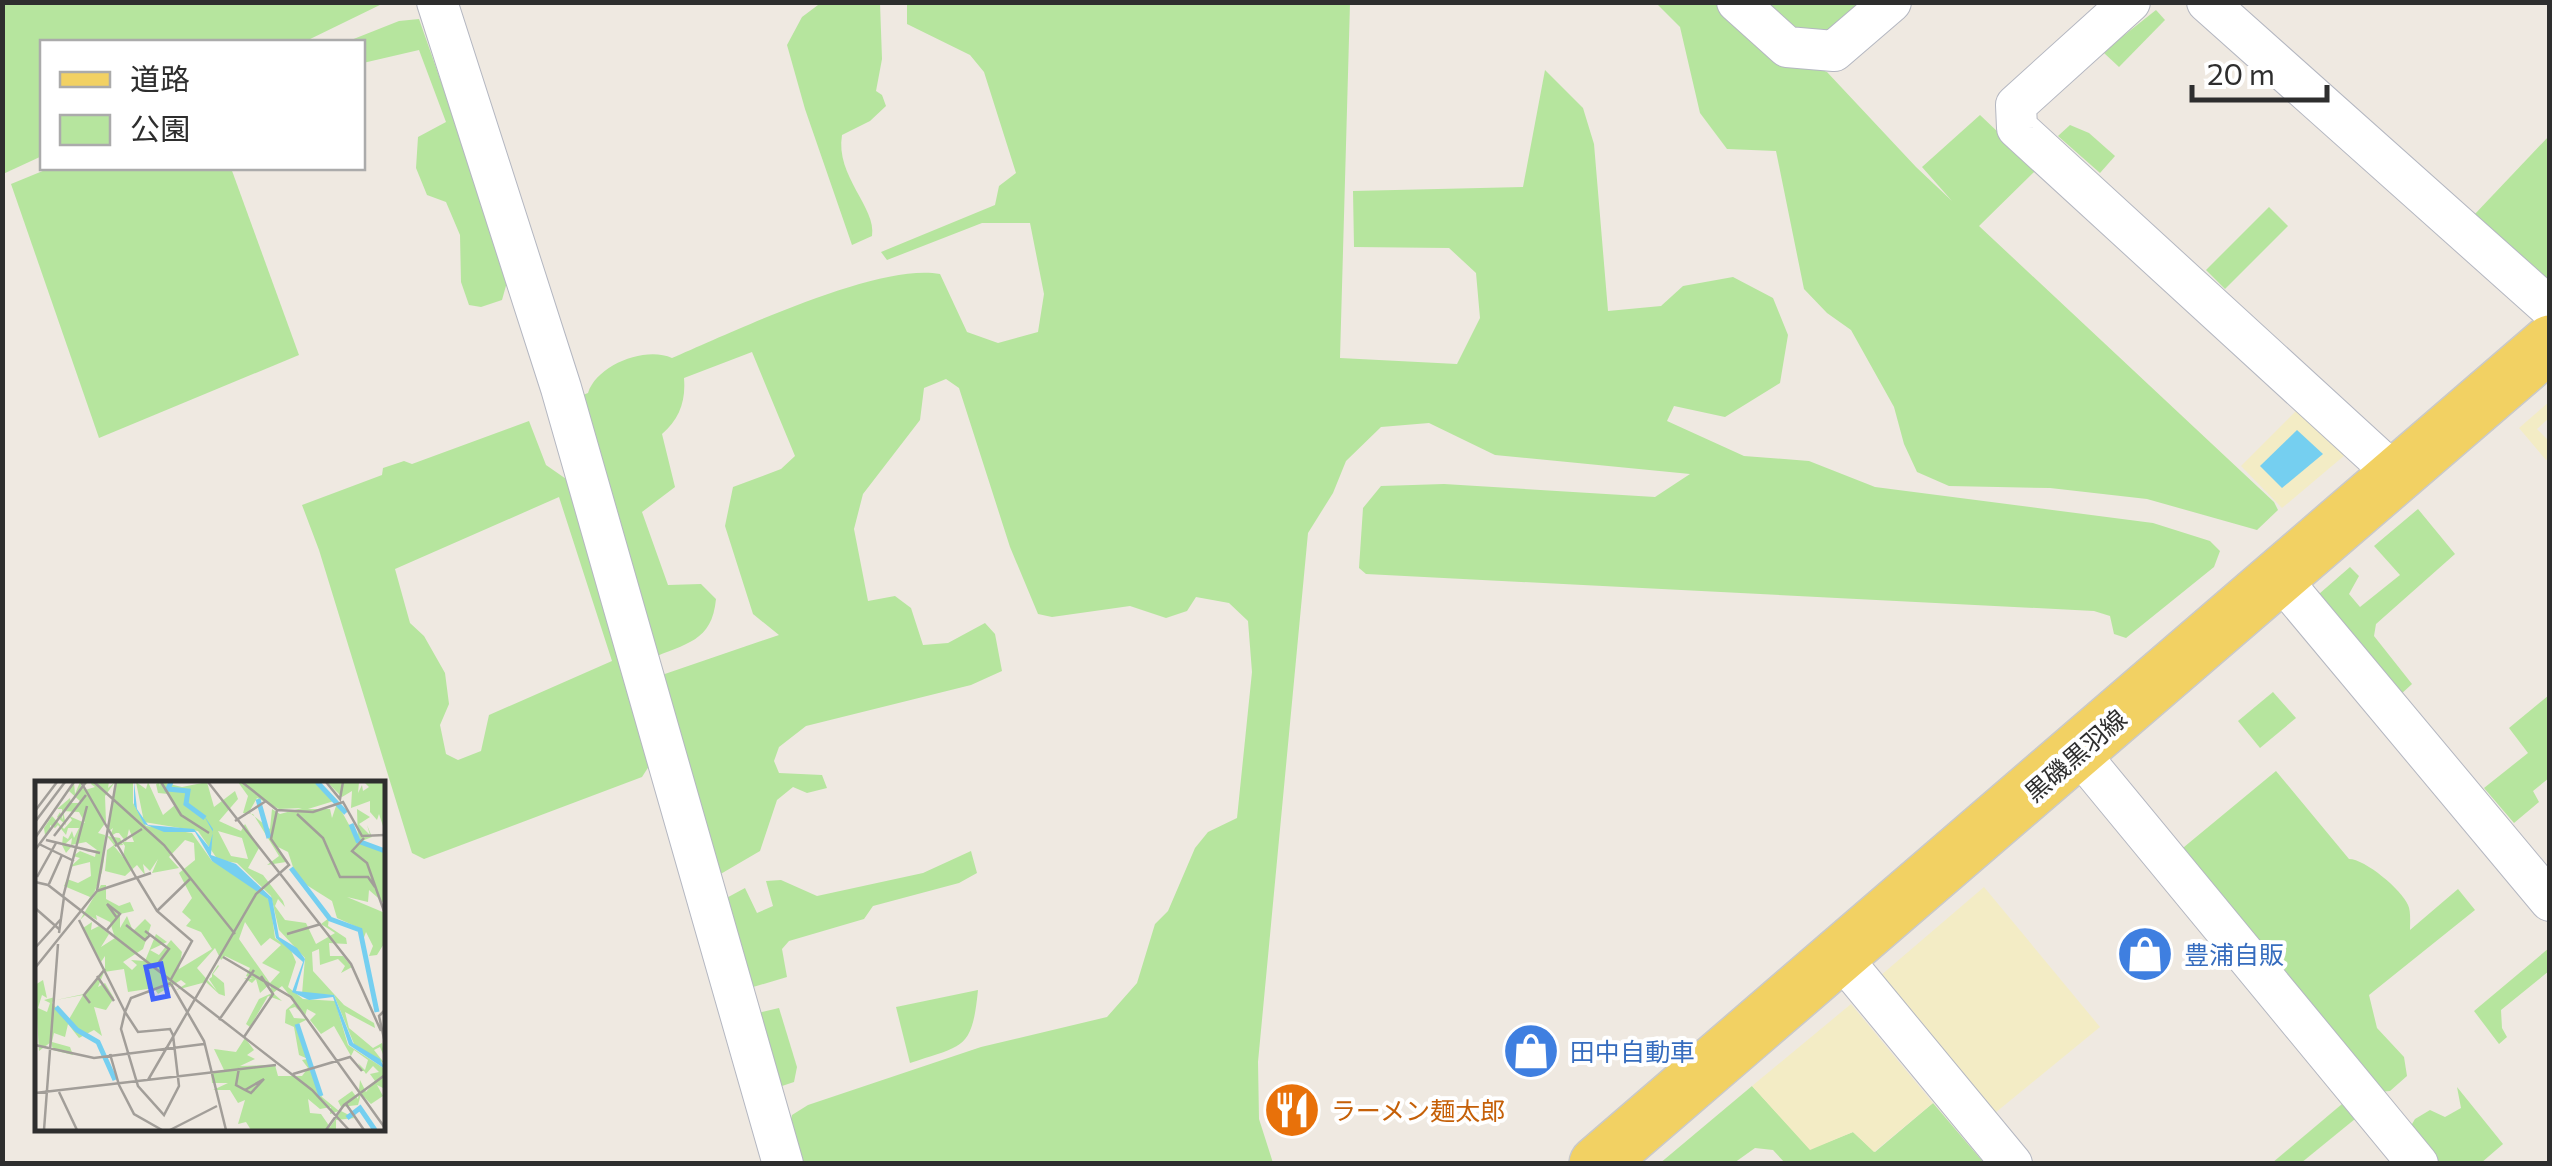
<svg xmlns="http://www.w3.org/2000/svg" width="2552" height="1166" font-family="Commissioner,'Noto Sans JP',sans-serif">
  <style>
    .green { fill: #b6e59e; fill-rule: evenodd }
    .sand { fill: #f3ecc5 }
    .water { fill: #75cff0 }
    .lines { fill: none; stroke-linecap: round; stroke-linejoin: round }
    .street-casing { stroke: #b4b7c1; stroke-width: 42 }
    .primary-casing { stroke: #c9c9c9; stroke-width: 58 }
    .street { stroke: #fff; stroke-width: 40 }
    .primary { stroke: #f2d163; stroke-width: 55 }
    .labels { text-anchor: middle; dominant-baseline: central; stroke-width: 8; stroke-linejoin: round; paint-order: stroke }
    .street-label { font-size: 25px; fill: #2e2e2e; stroke: #fff }
    .shop-label { font-size: 25px; fill: #366cbe; stroke: #fff; text-anchor: start }
    .food-label { font-size: 25px; fill: #c56008; stroke: #fff; text-anchor: start }
    .inset-river { fill: none; stroke: #75cff0; stroke-width: 5 }
    .inset-road { fill: none; stroke: #a29e99; stroke-width: 2.5 }
    .view { fill: #4264fb; fill-opacity: 0.15; stroke: #4264fb; stroke-width: 5 }
    .inset-edge { fill: none; stroke: #2e2e2e; stroke-width: 5 }
  </style>
  <rect width="100%" height="100%" fill="#efe9e1"/>
  <g class="green">
    <path d="M3 2H384V3L304 42H42V156L3 174Z"/>
    <path d="M822 2 880 3 882 59 876 91 882 95 886 106 870 121 842 135C835 176 877 208 872 236L852 245 805 109 787 45 802 17Z"/>
    <path d="M907 3H1350L1340 358 1457 364 1480 318 1476 273 1449 248 1354 247 1353 191 1523 187 1545 70 1583 108 1594 144 1608 311 1661 306 1683 286 1733 277 1773 298 1788 335 1780 383 1725 417 1674 406 1667 421 1744 456 1809 461 1875 487 2153 523 2210 541 2220 551 2214 567 2126 638 2114 634 2110 616 2094 611 1366 574 1359 568 1363 508 1381 486 1444 484 1655 497 1690 474 1495 455 1429 423 1381 427 1346 461 1333 493 1308 533 1258 1062 1259 1119 1273 1163H793L786 1140 792 1115 808 1105 981 1047 1107 1017 1137 983 1155 924 1168 911 1195 848 1208 832 1237 818 1252 672 1248 621 1229 603 1196 597 1187 611 1166 618 1130 606 1052 617 1038 614 1010 547 959 388 946 379 924 388 920 420 863 494 854 529 868 601 895 596 911 608 923 645 948 643 985 623 995 634 1002 671 971 685 806 726 779 747 774 761 779 773 822 775 827 788 807 793 793 787 777 800 760 851 712 879 656 677 779 635 753 614 725 526 733 487 781 469 795 456 752 352 684 378C686 402 679 419 662 434L675 487 642 512 668 585 701 584 716 599C712 642 686 643 650 659L575 398 588 393C597 365 645 346 672 358 733 332 879 262 940 274L967 332 998 343 1038 332 1044 294 1030 223H982L887 260 881 252 995 205 999 186 1016 173 984 72 970 55 907 24Z"/>
    <path d="M1656 3H1725L1781 53 1827 72 1916 167 1952 201 1922 167 1980 115 2037 169 1979 226 2274 502 2278 510 2257 530 2147 499 2050 488 1949 486 1917 472 1904 444 1894 407 1851 330 1827 313 1804 289 1776 151 1727 149 1700 113 1680 27Z"/>
    <path d="M1768 3H1863L1830 32 1800 31Z"/>
    <path d="M2156 10 2165 20 2119 67 2103 52Z"/>
    <path d="M419 19 509 275 502 300 481 307 469 305 461 282 460 235 446 202 427 195 416 168 418 137 446 122 419 50 363 63 362 42H346L399 21Z"/>
    <path d="M2070 125 2089 133 2115 156 2100 173 2058 136Z"/>
    <path d="M2549 136V277L2544 282 2474 215Z"/>
    <path d="M50 168H231L299 355 99 438 11 184Z"/>
    <path d="M2269 207 2288 226 2225 289 2206 270Z"/>
    <path d="M529 421 546 465 569 481 651 763 642 777 424 859 412 853 319 550 302 505 382 475 383 468 404 461 412 464ZM559 497 612 661 489 715 481 751 458 760 446 754 440 725 449 704 445 673 424 636 410 623 395 569Z"/>
    <path d="M2418 509 2455 554 2376 624 2374 636 2412 684 2400 695 2319 594 2350 567 2359 576 2349 594 2360 607 2400 575 2374 546Z"/>
    <path d="M2273 692 2296 718 2260 748 2238 721Z"/>
    <path d="M2549 695V778L2533 791 2539 802 2514 823 2484 788 2528 753 2509 728Z"/>
    <path d="M2276 771 2349 859C2365 859 2402 890 2408 905 2411 911 2410 923 2410 930L2458 889 2475 910 2369 995 2377 1028 2404 1057 2407 1076 2390 1091 2379 1092 2178 852Z"/>
    <path d="M971 851 977 873 959 883 873 906 864 919 789 941 782 949 787 977 743 990 719 902 745 888 757 913 773 906 766 881 781 880 817 896 923 873Z"/>
    <path d="M2549 948V971L2501 1010 2502 1028 2507 1037 2499 1044 2474 1011Z"/>
    <path d="M978 990C972 1050 964 1045 910 1063L896 1007Z"/>
    <path d="M779 1008 797 1067 794 1082 770 1090 750 1015Z"/>
    <path d="M1752 1086 1810 1149 1853 1132 1875 1152 1933 1103 1984 1163H1785L1773 1150 1755 1148 1734 1163 1659 1164Z"/>
    <path d="M2457 1087 2503 1144 2481 1163H2438L2409 1129 2415 1119 2430 1110 2445 1117 2461 1108Z"/>
    <path d="M2342 1104 2355 1119 2301 1163H2272Z"/>
  </g>
  <g class="sand">
    <path d="M2549 402V418L2537 429 2549 441V458L2546 460 2519 428Z"/>
    <path d="M2297 410 2345 455 2282 508 2241 466Z"/>
    <path d="M1984 887 2100 1027 1995 1113 1880 976Z"/>
    <path d="M1851 1004 1933 1103 1874 1152 1853 1132 1810 1150 1752 1086Z"/>
  </g>
  <path class="water" d="M2297 430 2323 454 2282 488 2260 466Z"/>
  <g class="lines">
    <g class="street-casing">
      <g id="street">
        <path d="M437 2 561 388 783 1164"/>
        <path d="M1737 2 1787 47 1834 51 1891 2"/>
        <path d="M2130 2 2016 105 2017 128 2397 476"/>
        <path d="M2207 2 2550 308"/>
        <path d="M2280 578 2550 901"/>
        <path d="M2078 752 2418 1164"/>
        <path d="M1840 956 2012 1164"/>
      </g>
    </g>
    <g class="primary-casing">
      <path id="primary" d="M1597 1164 2550 343"/>
    </g>
    <use href="#street" class="street"/>
    <use href="#primary" class="primary"/>
  </g>
  <defs>
    <g id="shop-disc" transform="scale(2.875)"><circle r="9.5" fill="#3f7fe0" stroke="#fff"/><path d="M-5-2.5h2.3a2.7 3.5 0 0 1 5.4 0H5L5.5 6h-11ZM-1.5-2.5h3a1.5 2.3 0 0 0-3 0Z" fill="#fff"/></g>
    <g id="restaurant-disc" transform="scale(2.875)"><circle r="9.5" fill="#e8710a" stroke="#fff"/><path d="M-5-6h1v4h1v-4h1v4h1v-4h1v5L-1.5 .5V6h-2V.5L-5-1ZM5-6V6H3V1.5H1.5Q1.5-4 5-6Z" fill="#fff"/></g>
  </defs>
  <g fill-rule="evenodd">
    <use href="#shop-disc" x="2145" y="954"/>
    <use href="#shop-disc" x="1531" y="1051"/>
    <use href="#restaurant-disc" x="1292" y="1110"/>
  </g>
  <g class="labels">
    <g class="street-label">
      <text transform="translate(2075 755) rotate(-41)">黒磯黒羽線</text>
    </g>
    <g class="shop-label">
      <text x="2184" y="954">豊浦自販</text>
      <text x="1570" y="1051">田中自動車</text>
    </g>
    <g class="food-label">
      <text x="1331" y="1110">ラーメン麺太郎</text>
    </g>
  </g>
  <g transform="translate(35 781)">
    <rect width="350" height="350" fill="#efe9e1"/>
    <path d="M39 1 40 13 45 1 53 3 46 4 50 9 60 6 56 3 57 1H74L73 7 80 1 70 15 71 41 63 52 70 54 69 79 67 91 59 88 67 91 60 110 56 117 51 123 55 116 29 105 32 98 43 102 56 95 55 81 35 86 45 77 38 75 45 70 60 76 61 71H50L62 69 51 61 36 64 37 57 29 64 36 66 31 72 27 64 28 55 33 58 37 50 39 57 44 47H33L31 54 23 44 20 47 15 44V48L10 54 9 47 17 35 29 48 37 39 34 35 50 42 44 31 28 30 31 44 22 36 25 31 28 39 27 28H22L35 17 36 22H47L34 10ZM81 1H98V22L111 45 157 52 177 80 203 89 235 120 240 157 255 167 261 181 253 206 268 218 300 220 313 264 350 288V308L342 304 348 315 336 323 326 313 323 324 306 326 303 320 317 310 323 318 325 299 331 311 340 300 335 293 344 291 338 285 331 293 329 290H327L323 282 330 289 333 279 319 269 316 275 299 245 286 253 275 239 281 233 272 228 270 235 260 226 254 228 259 237 273 238 263 243 274 276 275 289 287 316 304 330 295 333 296 326 285 328 273 318 275 332 286 333 295 346 306 330 320 337 301 339V349H216L211 341 203 343 210 319 203 322 195 309H178L193 302H177L176 291 189 289 179 268 201 271 210 257 219 269 212 274 220 278 205 285 240 284 243 295H267L273 287 267 279 273 278 264 274 259 246 250 242 251 229 260 221 247 205 238 212 247 220 233 215 215 246 211 243 224 218 237 212 235 203 225 212 221 198 217 202 209 197 218 198 211 195 215 187 190 175 186 179 180 167 162 187 182 210 174 198 177 196V193L183 184 184 185 178 193 189 202 190 215 184 213 171 201 141 209 151 203 146 199 123 213 119 207 93 211 89 188 69 191 63 206 70 202 79 217 71 229 59 226 67 255 59 249 44 257 33 243 30 256 19 252 17 261 35 266 38 274 18 269 16 261 4 270 0 204 8 199 12 217 7 214 3 227 12 231 15 222 9 219 20 216 17 222 33 240 48 214 21 219 49 213 70 187V175L66 181 48 147 57 141 56 149 64 145 74 153 66 166 80 157 75 141 61 134 62 139 51 133 45 139 66 104H71V118L84 125 95 121 99 130 85 133V147L92 135 98 150 110 138 116 144 108 168 88 181 97 189 102 184 96 179 110 180 121 153 132 161 115 169 124 174 136 159 147 171 144 188 177 168 166 151 151 145 156 139 147 131 157 117 144 92 160 79 159 62 150 59 134 76 144 87 117 92 123 78 115 90 108 83 110 94 102 84 90 95 70 90 72 69 79 64 72 55 85 57 88 64 79 65 88 76 90 65 87 61H99L94 48 91 61 84 52H81L76 55H75L78 47 73 51ZM210 141 226 165 235 157 246 164 227 182 245 191 235 202 204 158ZM101 1 111 8 113 1 128 34 140 24 134 13 123 12 121 3 125 1 124 6 126 1 147 6 172 1 179 26 200 10 203 18 184 40 206 50 210 43 224 67 213 87 228 94 248 120 250 126 243 118 240 125 250 139 271 142 281 163 300 152 286 143 294 137 293 145 311 157 312 163 294 162 295 175H308L317 186 306 192 310 185 303 178 285 184 284 168 277 171 278 190 309 224 339 242 340 247 310 231 314 247 338 267 347 262 350 278 345 266 339 269 350 283 319 263 299 214 267 213 270 177 244 149 236 115 202 82 183 79 163 50 109 41ZM183 50 207 57 213 78 196 75ZM203 1H282L299 20 273 28H295L297 37 302 22 323 60 322 28 335 36 324 43 335 54 332 44 337 56 324 61 350 70V123L334 109 333 121 312 116 350 132V161L342 174 334 175 338 165 331 151 328 159 322 146 302 137 297 120 262 98 253 71 243 66 251 81 232 84 244 75 218 33 208 32 213 15ZM222 17 244 28 267 27 245 33 237 28 235 48 214 31ZM292 1H324L323 12 327 4 328 10 334 6 329 1H350V51L344 33 342 39 335 31V20L316 27 317 10 307 16Z" fill="#b6e59e" fill-rule="evenodd"/>
    <path d="M99 1 102 28 113 44 159 48 174 66 178 51 168 33 178 48 176 74 201 83 237 117 244 156 262 167 270 178 261 210 299 214 318 262 345 278 350 288 314 264 298 216 274 219 257 211 268 181 241 157 233 118 177 80 160 51H129L109 43 99 24Z" fill="#75cff0"/>
    <path class="inset-river" d="M136 1 133 8 153 10 151 23 170 37M282 1 311 32M223 18 234 57M316 43 323 60 350 70M256 87 295 138 325 149 342 231M21 226 42 249 63 261 80 299M262 243 286 315M312 337 325 327 340 349"/>
    <path class="inset-road" d="M46 1 102 98M59 1 129 64 200 153M126 1 146 34 174 52M173 1 316 183 346 250M207 1 242 29 278 31 308 21 327 55 350 54M291 1 305 18 308 1M0 30 22 1M262 33 288 57 305 96H333L340 106M200 40 231 20M0 41 30 1M19 55 51 14M0 57 39 1M329 57 317 70 332 82 350 133M11 59 65 72M4 63 39 80M80 65 107 48M0 69 51 1M2 96 21 62M102 97 122 130 157 160 135 200M0 101 13 104 277 309 314 349M14 103 27 74M62 110 116 92M28 116 52 25M0 127 24 148M122 130 156 97M44 139 90 231 103 251 135 248 138 254 144 305 129 334 103 305 86 248 90 231 96 217 136 202M91 144 110 159 115 154M71 150 85 133 72 123 82 137M110 150 134 168 119 188M24 152 29 116M252 153 286 143M0 167 26 138M188 176 256 216 350 347M0 187 62 110 81 1M62 195 79 220M136 203 169 260 191 349M55 222 49 214 70 188M350 229 344 235 350 262M184 239 219 189M209 256 238 213 226 195M0 264 59 277 169 263M75 273 84 304M204 287 201 304 210 309 216 312 229 298 210 309M258 293 315 276 327 290M113 299 221 113 254 84 236 58 242 29M84 304 99 333 127 349M24 311 42 349M0 312 241 284M311 323 329 349M9 349 23 163M135 349 182 325M291 349 309 324 350 294"/>
    <path class="view" d="M126 183 133 215 118 218 111 186Z"/>
    <rect width="350" height="350" class="inset-edge"/>
  </g>
  <rect width="2552" height="1166" fill="none" stroke="#2e2e2e" stroke-width="10"/>
  <rect x="40" y="40" width="325" height="130" fill="#ffffff" stroke="#ababab" stroke-width="2.5"/>
  <rect x="60" y="72" width="50" height="15" fill="#f2d163" stroke="#ababab" stroke-width="2.5"/>
  <text x="130" y="90" font-size="30" fill="#2e2e2e">道路</text>
  <rect x="60" y="115" width="50" height="30" fill="#b6e59e" stroke="#ababab" stroke-width="2.5"/>
  <text x="130" y="140" font-size="30" fill="#2e2e2e">公園</text>
  <path d="M2192 85v15h135v-15" fill="none" stroke="#2e2e2e" stroke-width="5"/>
  <text x="2207" y="85" font-size="30" fill="#2e2e2e" stroke="#ffffff" stroke-width="8" paint-order="stroke">20 m</text>
</svg>
